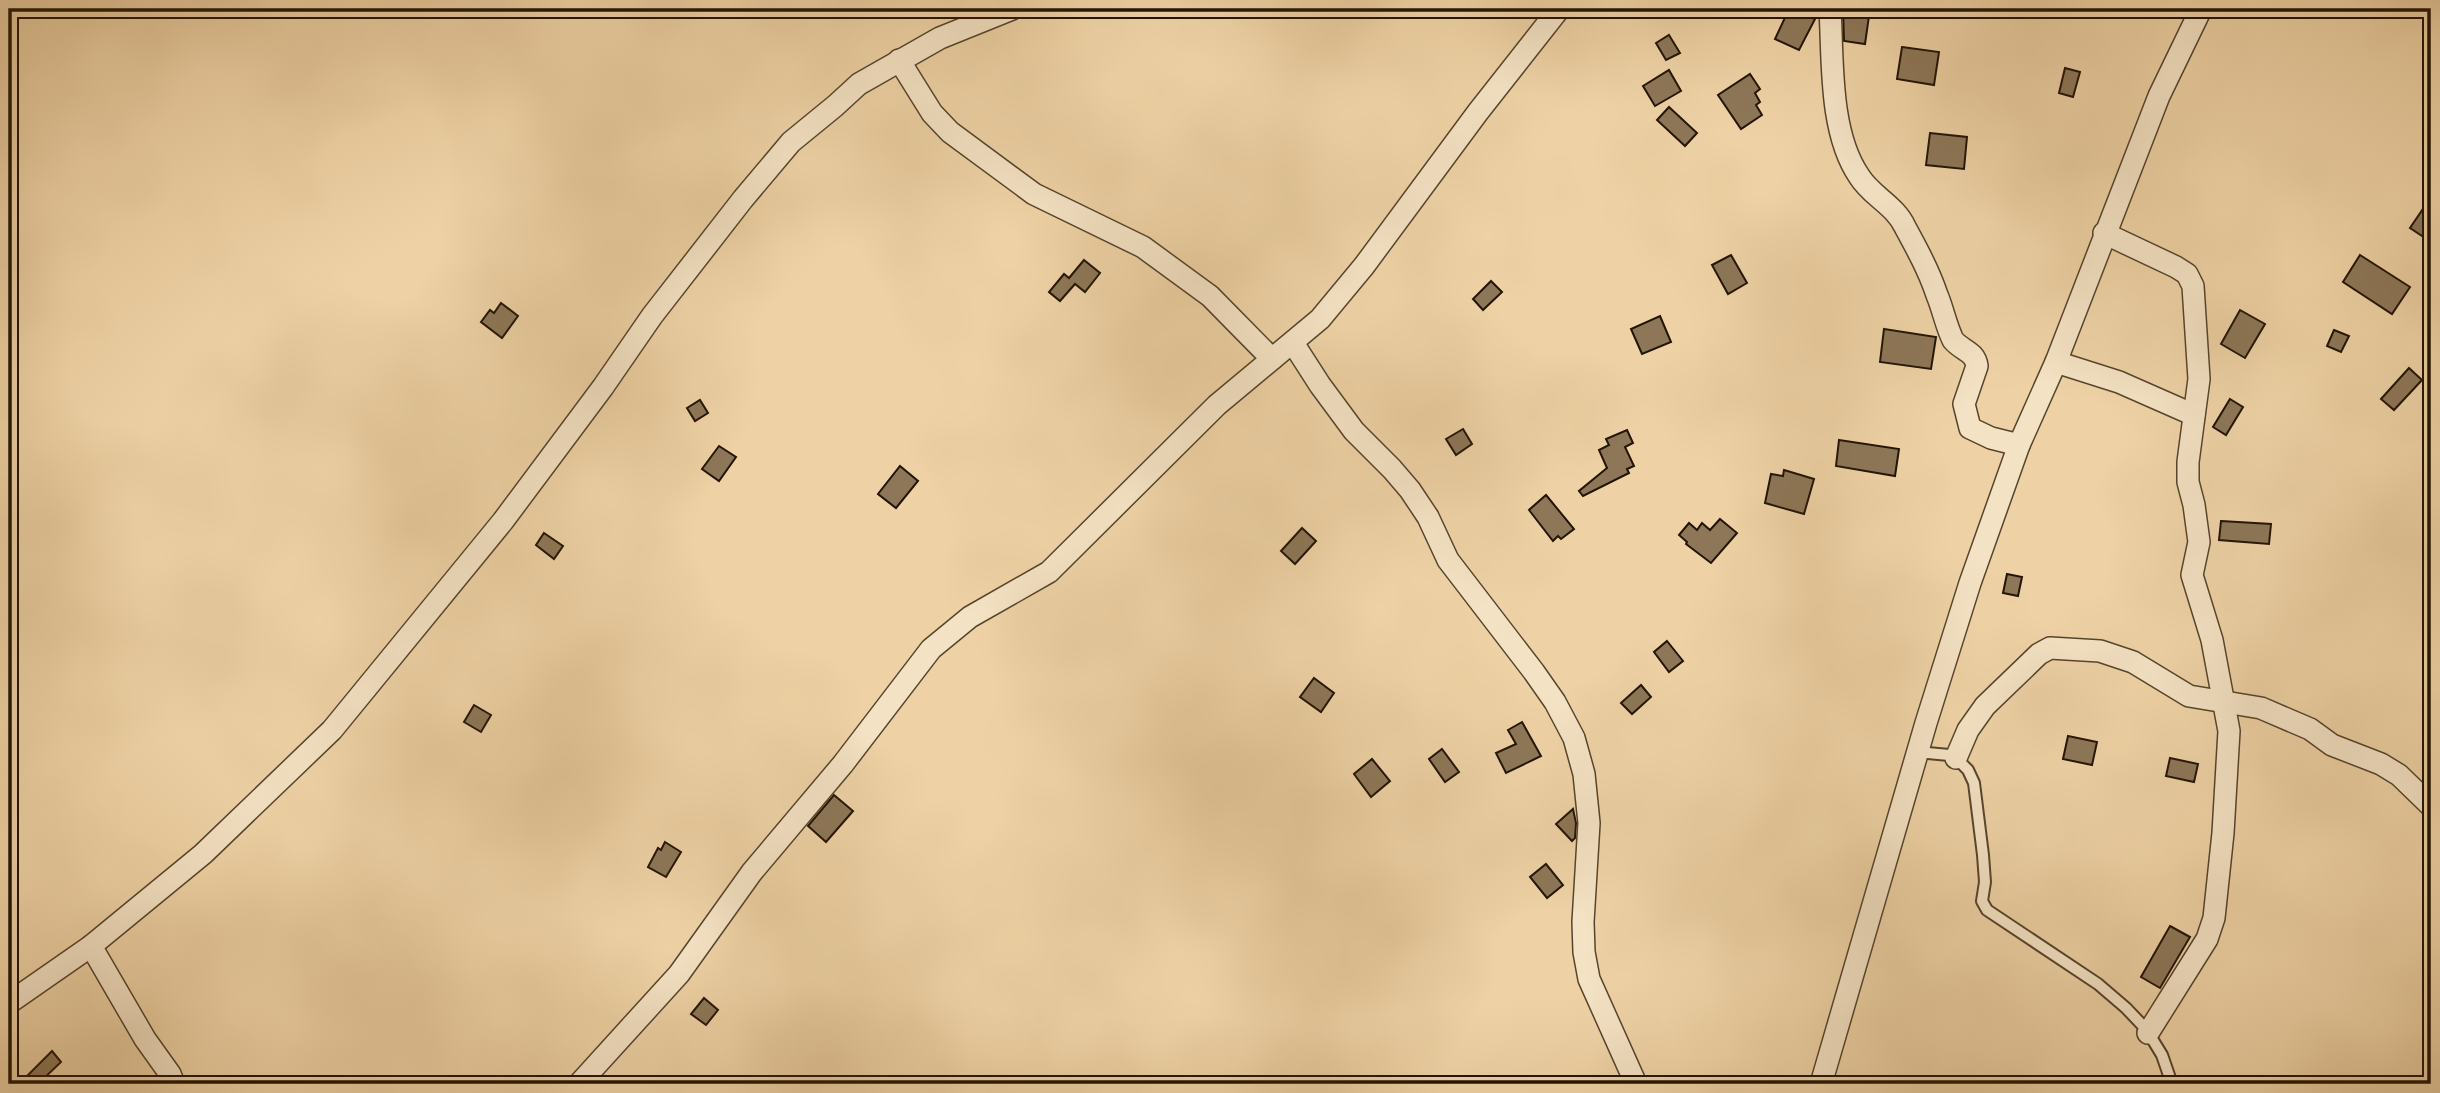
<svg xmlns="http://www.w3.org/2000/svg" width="2440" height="1093" font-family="'Old Standard TT',serif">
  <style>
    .building { fill: #8d7758; stroke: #231405; stroke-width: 2 }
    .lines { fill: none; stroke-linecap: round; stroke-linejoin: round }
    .service-casing { stroke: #56442d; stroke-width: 14 }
    .minor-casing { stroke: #56442d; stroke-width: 24 }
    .service { stroke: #f4e2c4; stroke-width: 10 }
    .minor { stroke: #f4e2c4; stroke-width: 21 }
  </style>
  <rect width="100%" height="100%" fill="#eed2a5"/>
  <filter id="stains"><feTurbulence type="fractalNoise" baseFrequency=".00286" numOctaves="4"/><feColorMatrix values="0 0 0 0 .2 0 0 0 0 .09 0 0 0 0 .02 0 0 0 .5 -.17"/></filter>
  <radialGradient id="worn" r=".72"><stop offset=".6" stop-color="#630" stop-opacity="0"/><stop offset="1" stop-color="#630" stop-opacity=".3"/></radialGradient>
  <g class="building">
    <path d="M1789 9 1815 19 1799 50 1775 39Z"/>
    <path d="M1843 9H1870L1865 44 1844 41Z"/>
    <path d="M1669 35 1680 53 1666 60 1656 43Z"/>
    <path d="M1902 47 1939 52 1934 85 1897 79Z"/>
    <path d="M2065 68 2080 72 2073 97 2059 93Z"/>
    <path d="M1669 70 1681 91 1655 106 1643 86Z"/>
    <path d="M1750 74 1760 89 1755 93 1760 102 1756 105 1762 115 1741 129 1718 95Z"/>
    <path d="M1669 107 1697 133 1685 146 1657 120Z"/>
    <path d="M1930 133 1967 137 1964 169 1926 165Z"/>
    <path d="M2431 197V242L2410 228Z"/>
    <path d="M1731 255 1747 283 1728 294 1712 265Z"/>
    <path d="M2360 255 2410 287 2392 314 2343 282Z"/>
    <path d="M1084 260 1100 273 1085 292 1075 284 1060 301 1049 292 1064 274 1069 278Z"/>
    <path d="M1491 281 1502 292 1483 310 1473 299Z"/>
    <path d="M501 303 518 316 502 338 481 322 490 310 494 313Z"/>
    <path d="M2240 310 2265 324 2245 358 2221 344Z"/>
    <path d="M1660 316 1671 342 1642 354 1631 329Z"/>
    <path d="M1884 329 1936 337 1931 369 1880 362Z"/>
    <path d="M2334 330 2349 336 2341 352 2327 346Z"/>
    <path d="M2409 368 2422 380 2394 410 2381 399Z"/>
    <path d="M2230 399 2243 407 2226 435 2213 427Z"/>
    <path d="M700 400 708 413 695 421 687 408Z"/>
    <path d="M1463 429 1472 444 1456 455 1446 439Z"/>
    <path d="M1627 430 1633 443 1625 447 1634 466 1627 469 1629 473 1583 496 1579 491 1607 468 1599 450 1609 445 1606 439Z"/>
    <path d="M1839 440 1899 449 1895 476 1836 466Z"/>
    <path d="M719 446 736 457 719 481 702 469Z"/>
    <path d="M900 466 918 481 896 508 878 494Z"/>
    <path d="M1784 470 1814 479 1804 514 1765 503 1771 474 1783 476Z"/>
    <path d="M1546 495 1574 529 1561 539 1558 536 1553 541 1529 510Z"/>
    <path d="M1720 519 1737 533 1711 563 1686 544 1687 542 1679 535 1689 523 1697 530 1702 523 1710 530Z"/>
    <path d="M2221 521 2271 524 2269 544 2219 540Z"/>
    <path d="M1302 528 1316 541 1295 564 1281 551Z"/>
    <path d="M544 533 563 546 554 559 536 545Z"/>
    <path d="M2007 574 2022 577 2018 596 2003 593Z"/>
    <path d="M1667 641 1683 661 1669 672 1654 652Z"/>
    <path d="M1314 678 1334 693 1321 712 1300 697Z"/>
    <path d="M1641 685 1651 697 1632 714 1621 703Z"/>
    <path d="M474 705 491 715 481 732 464 722Z"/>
    <path d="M1522 722 1541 756 1506 773 1496 753 1516 744 1508 730Z"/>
    <path d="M2068 736 2097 742 2092 765 2063 759Z"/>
    <path d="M1442 749 1459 772 1445 782 1429 759Z"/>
    <path d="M2170 758 2198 764 2194 782 2166 776Z"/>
    <path d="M1372 759 1390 781 1371 797 1354 774Z"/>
    <path d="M834 795 853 811 826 842 808 826Z"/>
    <path d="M1573 809 1576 823 1575 838 1572 841 1556 824Z"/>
    <path d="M665 842 681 852 666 877 648 867 658 848 661 850Z"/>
    <path d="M1546 864 1563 885 1547 898 1530 877Z"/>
    <path d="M2170 926 2190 937 2160 988 2141 977Z"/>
    <path d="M704 998 718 1010 706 1025 691 1014Z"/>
    <path d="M52 1051 61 1062 38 1084H23L21 1082Z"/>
  </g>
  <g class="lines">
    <g class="service-casing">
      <path id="service" d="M1917 752 1949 755 1956 758 1968 770 1974 783 1983 855 1985 882 1982 901 1987 910 2098 984 2126 1008 2146 1029 2162 1055 2172 1084"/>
    </g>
    <g class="minor-casing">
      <g id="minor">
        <path d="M1830 9C1833 60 1829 132 1859 176 1871 196 1895 205 1905 227 1917 249 1929 271 1937 295 1943 309 1946 326 1953 340 1962 351 1975 351 1977 366L1964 404 1970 428 1991 438 2019 445"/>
        <path d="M899 60 932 113 950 132 1034 194 1143 247 1210 296 1272 359"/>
        <path d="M2104 233 2176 267 2187 274 2193 286 2199 379 2188 462V482L2194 505 2199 542 2192 575 2212 640 2229 731 2223 833 2214 918 2207 939 2148 1033"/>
        <path d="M1293 343 1320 385 1354 431 1392 469 1410 490 1428 517 1448 560 1534 672 1555 702 1574 738 1584 774 1589 823 1583 922 1584 952 1589 979 1636 1084"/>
        <path d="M2056 362 2119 382 2194 415"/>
        <path d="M1956 758 1968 730 1985 706 2039 654 2050 648 2100 651 2133 662 2189 696 2261 708 2310 729 2332 745 2381 764 2399 775 2431 806"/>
        <path d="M91 946 145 1039 170 1074 174 1084"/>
        <path d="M9 1003 91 946 203 854 332 730 503 521 603 387 652 316 743 199 791 142 835 106 859 84 940 38 1012 9"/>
        <path d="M579 1084 679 974 752 872 843 764 931 649 970 617 1049 572 1217 405 1320 319 1364 266 1478 112 1559 9"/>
        <path d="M1821 1084 1926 723 1970 583 2019 445 2056 362 2159 96 2201 9"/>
      </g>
    </g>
    <use href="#service" class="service"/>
    <use href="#minor" class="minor"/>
  </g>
  <rect width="2440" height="1093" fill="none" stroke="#eed2a5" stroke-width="35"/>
  <rect x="10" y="10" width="2419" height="1072" fill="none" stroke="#231405" stroke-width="3.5"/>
  <rect x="18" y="18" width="2405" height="1058" fill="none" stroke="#231405" stroke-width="2"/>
  <rect width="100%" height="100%" filter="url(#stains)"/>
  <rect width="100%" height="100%" fill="url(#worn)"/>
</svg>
